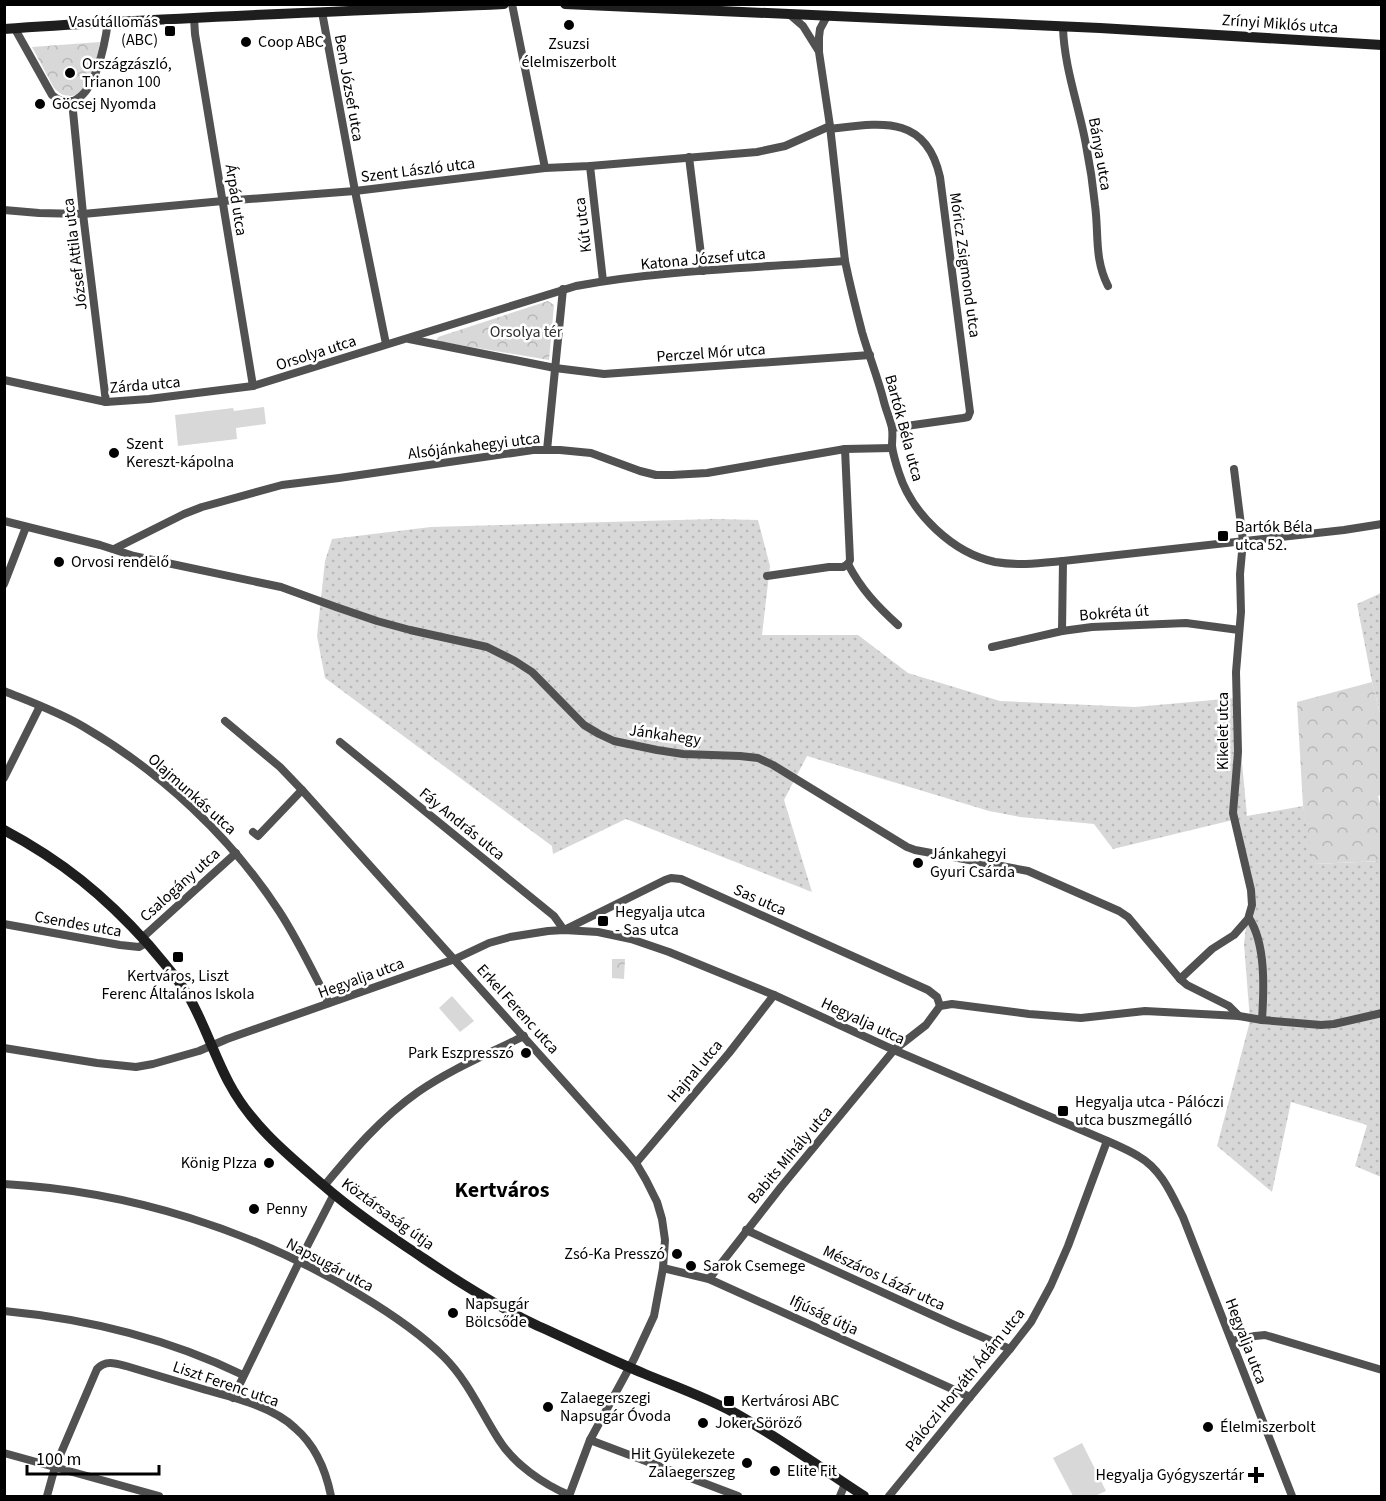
<svg xmlns="http://www.w3.org/2000/svg" width="1386" height="1501" font-family="'Source Sans 3',sans-serif">
  <style>
    .grass { fill: url(#grass-dots) }
    .forest { fill: url(#forest-crowns) }
    .pitch { fill: #d8d8d8 }
    .lines { fill: none; stroke-linecap: round; stroke-linejoin: round }
    .street { stroke: #515151; stroke-width: 8 }
    .secondary { stroke: #1e1e1e; stroke-width: 10 }
    .poi-dot { fill: #000; stroke: #fff; stroke-width: 2 }
    .labels { text-anchor: middle; dominant-baseline: central; stroke-width: 5; stroke-linejoin: round; paint-order: stroke }
    .poi-label { font-size: 16px; fill: #000; stroke: #fff; text-anchor: start }
    .street-label { font-size: 16px; fill: #000; stroke: #fff }
    .park-label { font-size: 16px; fill: #2f2f2f; stroke: #fff }
    .district-label { font-size: 22px; font-weight: bold; fill: #000; stroke: #fff }
  </style>
  <defs>
    <pattern id="grass-dots" width="8" height="8" patternUnits="userSpaceOnUse" patternTransform="scale(1.5)"><rect width="8" height="8" fill="#d8d8d8"/><path d="M2 2h.1M6 6h.1" fill="none" stroke="#b8b8b8" stroke-width="1.8" stroke-linecap="round"/></pattern>
    <pattern id="forest-crowns" width="20" height="18" patternUnits="userSpaceOnUse" patternTransform="scale(1.5)"><rect width="20" height="18" fill="#d8d8d8"/><path d="M2 6a3 3 0 1 1 6 0M12 15a3 3 0 1 1 6 0" fill="none" stroke="#b8b8b8"/></pattern>
  </defs>
  <rect width="100%" height="100%" fill="#fff"/>
  <g class="grass">
    <path d="M715 519 758 520 770 566 762 635H858L908 673 1000 701 1135 707 1236 698 1247 816 1303 806 1315 864 1381 861V1177L1355 1166 1367 1125 1291 1102 1272 1192 1217 1146 1250 1021 1244 944 1250 892 1237 819 1113 849 1094 824 1020 817 989 811 807 756 784 800 812 892 626 819 553 854 552 846 325 678 317 636 325 561 332 539 431 527Z"/>
    <path d="M1381 593V717L1372 682 1357 604Z"/>
  </g>
  <g class="forest">
    <path d="M100 42C98 52 92 81 87 88 83 93 77 96 70 96 63 96 59 93 54 88L32 47Z"/>
    <path d="M548 301 554 305 549 360 436 341 438 337Z"/>
    <path d="M1372 682 1381 717 1382 795 1378 796 1381 807V861L1314 864 1303 806 1297 702Z"/>
    <path d="M612 959H625L624 979 612 978Z"/>
  </g>
  <g class="pitch">
    <path d="M264 407 266 424 236 428 237 439 178 446 175 415 233 408 234 411Z"/>
    <path d="M452 996 474 1021 460 1032 439 1008Z"/>
    <path d="M1082 1443 1106 1491 1095 1496H1073L1053 1458Z"/>
  </g>
  <g class="lines">
    <g class="street">
      <path d="M512 4 545 168"/>
      <path d="M322 12 355 191 386 344"/>
      <path d="M789 14 803 26 818 50"/>
      <path d="M827 16 820 29 819 37V52L830 126 845 261C850 285 856 309 862 332 869 356 878 378 884 402 886 410 890 419 892 428 893 434 892 440 892 446 893 455 896 464 899 473 912 514 953 553 995 562 1018 566 1041 563 1063 561L1344 530 1382 524"/>
      <path d="M194 18 195 34 253 386"/>
      <path d="M1063 27C1064 67 1079 106 1086 145 1090 165 1093 185 1095 205 1099 235 1094 258 1108 286"/>
      <path d="M15 29 52 95C58 100 65 104 73 101 96 93 105 43 108 22"/>
      <path d="M72 101 83 214 106 402"/>
      <path d="M830 129C881 123 926 114 940 177L970 412 968 417 963 418 892 428"/>
      <path d="M689 157 703 271"/>
      <path d="M590 166 603 281"/>
      <path d="M4 210 39 213 83 214 223 201 355 191 545 168 590 166 757 152 785 146 830 126"/>
      <path d="M409 339 555 368 604 374 870 355"/>
      <path d="M4 380 106 402 149 399 253 386 576 286C664 270 755 268 845 261"/>
      <path d="M845 449 850 560 848 564"/>
      <path d="M547 450 563 289"/>
      <path d="M4 521 100 545 134 556 281 587 336 607 377 621 410 630 487 647 515 661 532 672 584 725 599 734 614 741 657 750 683 754 740 756 758 758 773 765 907 847 915 850 1028 871 1119 911 1128 917 1180 979 1187 985 1229 1006 1239 1016"/>
      <path d="M114 549 184 514 202 507 282 485 339 478 533 450H560L591 453 640 471 656 475H672L707 473 845 449 892 448"/>
      <path d="M848 564C861 589 877 606 898 625"/>
      <path d="M767 576 829 567H843L848 564"/>
      <path d="M4 584 26 527"/>
      <path d="M1062 631 1063 561"/>
      <path d="M992 647 1062 631 1092 627 1186 623 1239 630"/>
      <path d="M4 691C31 702 59 712 84 727 161 772 230 836 279 911 298 940 313 972 329 1003"/>
      <path d="M225 721 280 767 302 790 625 1150 636 1163 646 1180 657 1202 662 1219 665 1240 663 1268 654 1316 634 1359 590 1440 569 1496"/>
      <path d="M340 742 554 916 564 930 665 880 671 878 681 879 928 990 937 997 940 1006"/>
      <path d="M4 778 40 706"/>
      <path d="M253 832 258 836 302 790"/>
      <path d="M1249 918C1266 944 1264 989 1262 1020"/>
      <path d="M4 924 120 945 139 947 146 943"/>
      <path d="M142 938 236 853"/>
      <path d="M1180 979 1212 949 1234 935 1248 919 1252 905 1251 890 1233 813 1238 752 1236 672 1241 612 1240 574 1243 541 1234 469"/>
      <path d="M4 1048 97 1063 136 1067 153 1064 199 1051 227 1039 455 959 489 943 510 937 548 931 564 930 598 932 631 939 669 952 774 995 894 1050 1112 1143C1121 1147 1130 1151 1138 1156 1161 1169 1171 1193 1183 1217L1292 1496"/>
      <path d="M636 1163 729 1053 774 995"/>
      <path d="M4 1184C129 1191 254 1230 360 1295 390 1313 420 1333 444 1357 468 1381 481 1412 499 1440 514 1464 543 1484 569 1495"/>
      <path d="M324 1186C353 1151 381 1118 418 1092 451 1069 488 1054 524 1036"/>
      <path d="M746 1230 952 1324 1010 1349"/>
      <path d="M663 1268 709 1279 970 1397"/>
      <path d="M709 1279 781 1187 894 1050 926 1025 940 1006 952 1004 1029 1014 1081 1018 1145 1011 1239 1016 1262 1020 1321 1025 1334 1024 1382 1013"/>
      <path d="M4 1311C89 1319 167 1338 243 1375"/>
      <path d="M1232 1341 1255 1336 1265 1335 1382 1370"/>
      <path d="M233 1398 299 1262 334 1194"/>
      <path d="M590 1440 738 1496"/>
      <path d="M4 1453 159 1496"/>
      <path d="M47 1496 55 1467 97 1369C105 1360 115 1363 126 1366 153 1374 179 1382 206 1390 235 1398 273 1407 295 1428 315 1445 326 1471 331 1496"/>
      <path d="M840 1496 845 1484"/>
      <path d="M889 1496 970 1397 1010 1349 1031 1322 1051 1285 1068 1246 1107 1141"/>
    </g>
    <g class="secondary">
      <path d="M565 4 1100 28 1382 45"/>
      <path d="M4 29C171 17 337 12 504 4"/>
      <path d="M4 830C62 861 104 895 148 944 162 961 178 978 189 997 205 1025 214 1055 229 1083 251 1125 288 1155 323 1185 354 1212 389 1235 423 1258 460 1283 498 1307 538 1326 574 1342 609 1359 645 1374 674 1386 705 1397 733 1412 778 1437 821 1468 864 1496"/>
    </g>
  </g>
  <g class="poi-dot">
    <circle cx="569" cy="25" r="6"/>
    <rect x="164" y="25" width="12" height="12" rx="3"/>
    <circle cx="246" cy="42" r="6"/>
    <circle cx="70" cy="73" r="6"/>
    <circle cx="40" cy="104" r="6"/>
    <circle cx="114" cy="453" r="6"/>
    <rect x="1217" y="530" width="12" height="12" rx="3"/>
    <circle cx="59" cy="562" r="6"/>
    <circle cx="918" cy="863" r="6"/>
    <rect x="597" y="915" width="12" height="12" rx="3"/>
    <rect x="172" y="951" width="12" height="12" rx="3"/>
    <circle cx="526" cy="1053" r="6"/>
    <rect x="1057" y="1105" width="12" height="12" rx="3"/>
    <circle cx="269" cy="1163" r="6"/>
    <circle cx="254" cy="1209" r="6"/>
    <circle cx="677" cy="1254" r="6"/>
    <circle cx="691" cy="1266" r="6"/>
    <circle cx="453" cy="1313" r="6"/>
    <rect x="723" y="1395" width="12" height="12" rx="3"/>
    <circle cx="548" cy="1407" r="6"/>
    <circle cx="703" cy="1423" r="6"/>
    <circle cx="1208" cy="1427" r="6"/>
    <circle cx="747" cy="1463" r="6"/>
    <circle cx="775" cy="1471" r="6"/>
    <path d="M1253 1466h6v6h6v6h-6v6h-6v-6h-6v-6h6z"/>
  </g>
  <g class="labels">
    <g class="poi-label">
      <text x="158" y="22" text-anchor="end">Vasútállomás<tspan x="158" dy="18">(ABC)</tspan></text>
      <text x="258" y="42">Coop ABC</text>
      <text x="569" y="44" text-anchor="middle">Zsuzsi<tspan x="569" dy="18">élelmiszerbolt</tspan></text>
      <text x="82" y="64">Országzászló,<tspan x="82" dy="18">Trianon 100</tspan></text>
      <text x="52" y="104">Göcsej Nyomda</text>
      <text x="126" y="444">Szent<tspan x="126" dy="18">Kereszt-kápolna</tspan></text>
      <text x="1235" y="527">Bartók Béla<tspan x="1235" dy="18">utca 52.</tspan></text>
      <text x="71" y="562">Orvosi rendelő</text>
      <text x="930" y="854">Jánkahegyi<tspan x="930" dy="18">Gyuri Csárda</tspan></text>
      <text x="615" y="912">Hegyalja utca<tspan x="615" dy="18">- Sas utca</tspan></text>
      <text x="178" y="976" text-anchor="middle">Kertváros, Liszt<tspan x="178" dy="18">Ferenc Általános Iskola</tspan></text>
      <text x="514" y="1053" text-anchor="end">Park Eszpresszó</text>
      <text x="1075" y="1102">Hegyalja utca - Pálóczi<tspan x="1075" dy="18">utca buszmegálló</tspan></text>
      <text x="257" y="1163" text-anchor="end">König PIzza</text>
      <text x="266" y="1209">Penny</text>
      <text x="665" y="1254" text-anchor="end">Zsó-Ka Presszó</text>
      <text x="703" y="1266">Sarok Csemege</text>
      <text x="465" y="1304">Napsugár<tspan x="465" dy="18">Bölcsőde</tspan></text>
      <text x="560" y="1398">Zalaegerszegi<tspan x="560" dy="18">Napsugár Óvoda</tspan></text>
      <text x="741" y="1401">Kertvárosi ABC</text>
      <text x="715" y="1423">Joker Söröző</text>
      <text x="1220" y="1427">Élelmiszerbolt</text>
      <text x="735" y="1454" text-anchor="end">Hit Gyülekezete<tspan x="735" dy="18">Zalaegerszeg</tspan></text>
      <text x="787" y="1471">Elite Fit</text>
      <text x="1244" y="1475" text-anchor="end">Hegyalja Gyógyszertár</text>
    </g>
    <g class="street-label">
      <text transform="translate(1280 24) rotate(4)">Zrínyi Miklós utca</text>
      <text transform="translate(349 88) rotate(80)">Bem József utca</text>
      <text transform="translate(1100 154) rotate(80)">Bánya utca</text>
      <text transform="translate(418 170) rotate(-7)">Szent László utca</text>
      <text transform="translate(236 200) rotate(81)">Árpád utca</text>
      <text transform="translate(583 225) rotate(-97)">Kút utca</text>
      <text transform="translate(75 254) rotate(-97)">József Attila utca</text>
      <text transform="translate(703 259) rotate(-5)">Katona József utca</text>
      <text transform="translate(965 265) rotate(82)">Móricz Zsigmond utca</text>
      <text transform="translate(316 353) rotate(-18)">Orsolya utca</text>
      <text transform="translate(711 353) rotate(-4)">Perczel Mór utca</text>
      <text transform="translate(145 385) rotate(-5)">Zárda utca</text>
      <text transform="translate(904 428) rotate(75)">Bartók Béla utca</text>
      <text transform="translate(474 446) rotate(-7)">Alsójánkahegyi utca</text>
      <text transform="translate(1114 613) rotate(-4)">Bokréta út</text>
      <text transform="translate(1223 731) rotate(-90)">Kikelet utca</text>
      <text transform="translate(665 735) rotate(8)">Jánkahegy</text>
      <text transform="translate(192 794) rotate(42)">Olajmunkás utca</text>
      <text transform="translate(462 824) rotate(39)">Fáy András utca</text>
      <text transform="translate(180 885) rotate(-42)">Csalogány utca</text>
      <text transform="translate(760 900) rotate(24)">Sas utca</text>
      <text transform="translate(78 924) rotate(10)">Csendes utca</text>
      <text transform="translate(361 978) rotate(-20)">Hegyalja utca</text>
      <text transform="translate(518 1009) rotate(48)">Erkel Ferenc utca</text>
      <text transform="translate(863 1021) rotate(25)">Hegyalja utca</text>
      <text transform="translate(695 1071) rotate(-50)">Hajnal utca</text>
      <text transform="translate(790 1155) rotate(-50)">Babits Mihály utca</text>
      <text transform="translate(388 1214) rotate(36)">Köztársaság útja</text>
      <text transform="translate(330 1265) rotate(28)">Napsugár utca</text>
      <text transform="translate(884 1278) rotate(25)">Mészáros Lázár utca</text>
      <text transform="translate(824 1315) rotate(25)">Ifjúság útja</text>
      <text transform="translate(1246 1341) rotate(69)">Hegyalja utca</text>
      <text transform="translate(965 1380) rotate(-51)">Pálóczi Horváth Ádám utca</text>
      <text transform="translate(226 1384) rotate(19)">Liszt Ferenc utca</text>
    </g>
    <g class="park-label">
      <text x="526" y="332">Orsolya tér</text>
    </g>
    <g class="district-label">
      <text x="502" y="1190">Kertváros</text>
    </g>
  </g>
  <rect width="1386" height="1501" fill="none" stroke="#000000" stroke-width="12"/>
  <path d="M27 1465v9h132v-9" fill="none" stroke="#000000" stroke-width="3"/>
  <text x="36" y="1465" font-size="18" fill="#000000" stroke="#ffffff" stroke-width="4.5" paint-order="stroke">100 m</text>
</svg>
